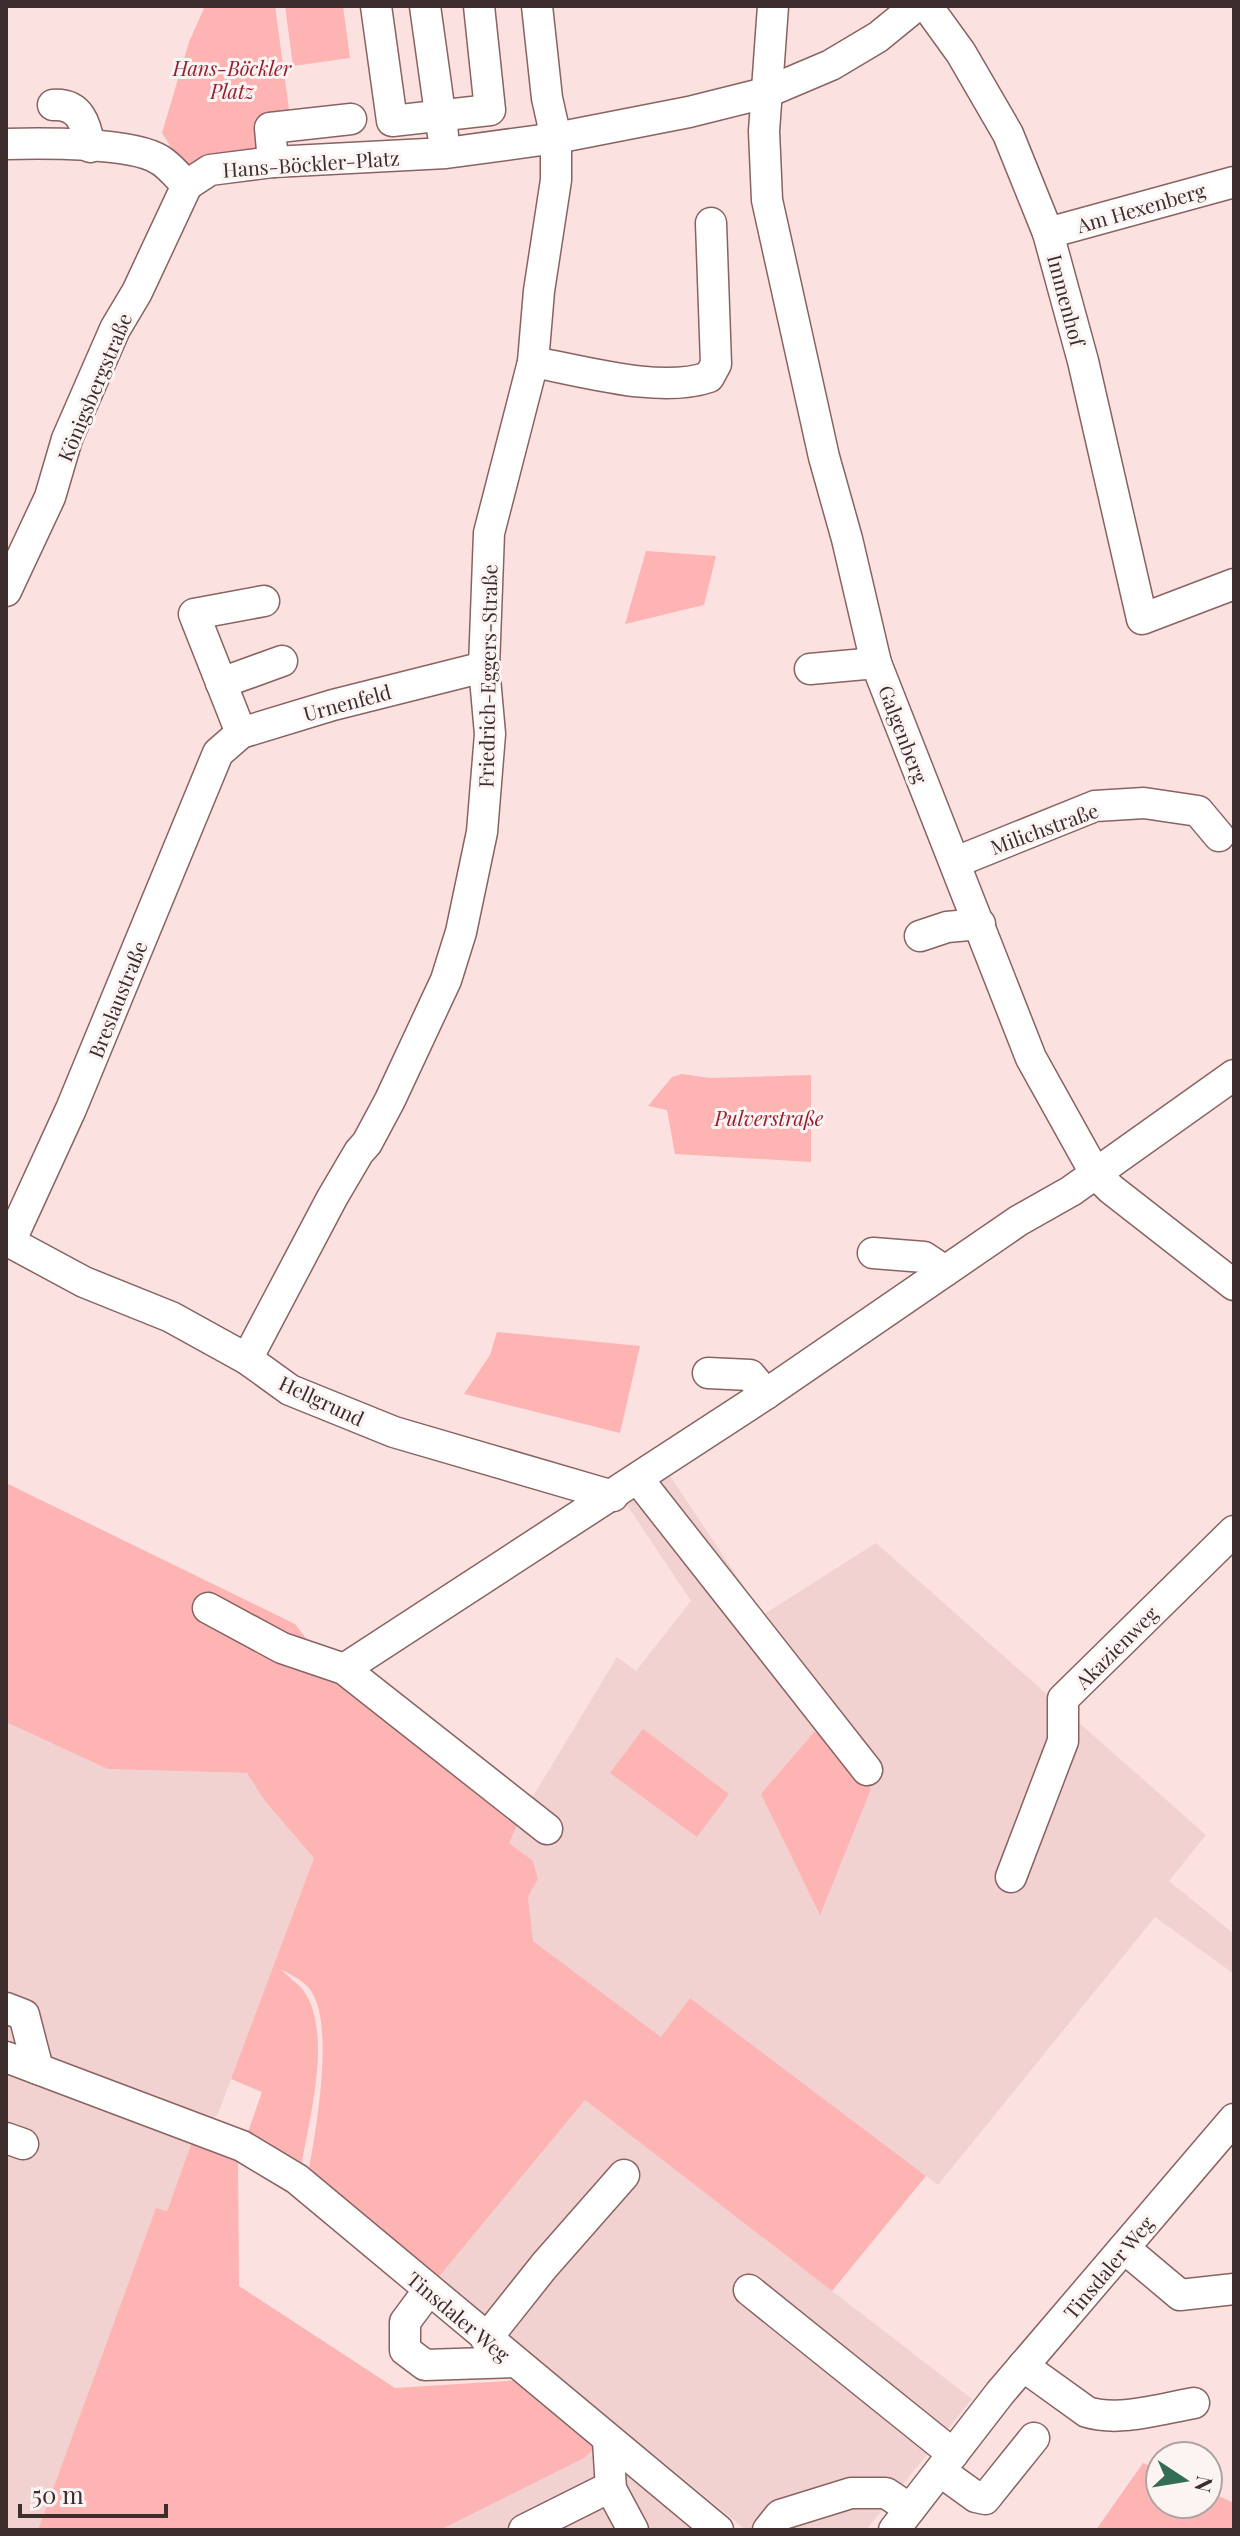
<svg xmlns="http://www.w3.org/2000/svg" width="1240" height="2536" font-family="'Playfair Display',serif">
  <style>
    .built { fill: #f1d2d1 }
    .green { fill: #fdb4b3 }
    .lines { fill: none; stroke-linecap: round; stroke-linejoin: round }
    .minor-casing { stroke: #886362; stroke-width: 33 }
    .minor { stroke: #fff; stroke-width: 30 }
    .labels { text-anchor: middle; dominant-baseline: central; stroke-width: 6; stroke-linejoin: round; paint-order: stroke }
    .park-label { font-size: 20px; font-style: italic; fill: #961e2e; stroke: #fcf3f3 }
    .street-label { font-size: 20px; fill: #3d2d2c; stroke: #fcf3f3 }
  </style>
  <rect width="100%" height="100%" fill="#fbe1e0"/>
  <g class="built">
    <path d="M668 1473 763 1615 876 1543 1206 1835 1169 1881 1234 1934V1974L1155 1917 938 2185 690 1998 662 2038 532 1941 528 1897 538 1879 533 1861 508 1843 520 1818 617 1657 636 1671 691 1601 627 1505Z"/>
    <path d="M6 1721 108 1769 247 1773 266 1801 314 1858 218 2114 193 2139 167 2211 156 2209 38 2530H6Z"/>
    <path d="M585 2100 972 2399 866 2530H746L438 2278Z"/>
    <path d="M598 2445 703 2530H440L583 2458Z"/>
  </g>
  <g class="green">
    <path d="M205 6H275L290 117 269 152 185 169 162 133 189 42Z"/>
    <path d="M285 6H343L350 58 293 66Z"/>
    <path d="M646 551 716 556 704 605 625 624Z"/>
    <path d="M682 1074 710 1078 811 1075V1162L675 1154 667 1110 648 1106 672 1077Z"/>
    <path d="M497 1332 640 1346 620 1433 464 1394 490 1355Z"/>
    <path d="M6 1483 295 1624 336 1677 520 1818 509 1843 533 1861 538 1879 528 1897 533 1941 661 2037 690 1998 926 2176 832 2291 585 2100 438 2278 309 2169C316 2129 337 2015 307 1986 300 1979 289 1974 281 1969 286 1976 297 1982 303 1990 333 2031 310 2115 302 2162L248 2132 262 2092 231 2079 314 1858 265 1801 247 1773 108 1769 6 1722Z"/>
    <path d="M643 1729 729 1794 697 1837 610 1773Z"/>
    <path d="M815 1731 871 1789 820 1915 761 1794Z"/>
    <path d="M193 2139 238 2160 239 2286 395 2388 521 2380 598 2445 584 2458 440 2530H38L156 2208 167 2211Z"/>
    <path d="M1143 2463 1160 2471V2504H1208V2491L1234 2503V2530H1096Z"/>
  </g>
  <g class="lines">
    <g class="minor-casing">
      <g id="minor">
        <path d="M376 6 392 121 490 110 479 6"/>
        <path d="M425 6 443 135"/>
        <path d="M773 6 764 131 767 200 824 457 847 539 876 663 1031 1058 1095 1173 1111 1189 1234 1285"/>
        <path d="M927 6 961 53 1008 134 1048 233 1083 361 1142 619 1234 584"/>
        <path d="M53 105C80 103 86 124 90 147"/>
        <path d="M6 144C40 143 133 142 160 160 170 166 178 177 187 185"/>
        <path d="M273 162 270 128 351 119"/>
        <path d="M187 185 210 170 273 162 446 153 556 138 689 112 765 93 831 65 878 37 916 6"/>
        <path d="M1048 233 1234 182"/>
        <path d="M533 362C584 371 660 394 709 377L716 364 711 223"/>
        <path d="M6 591 50 497 67 439 115 329 137 292 187 185"/>
        <path d="M810 669 876 663"/>
        <path d="M221 683 282 661"/>
        <path d="M241 733 194 614 264 601"/>
        <path d="M956 862 1095 806 1144 803 1198 811 1219 836"/>
        <path d="M920 936 947 927 980 924"/>
        <path d="M6 1240 84 1282 171 1317 247 1359 290 1390 394 1432 613 1496"/>
        <path d="M10 1242 71 1109 218 753 241 733 333 705 484 667"/>
        <path d="M873 1253 924 1257 945 1271"/>
        <path d="M247 1359 332 1198 359 1152 367 1143 390 1100 446 980 461 932 482 832 490 734 484 667 489 533 533 362 539 291 556 180V138L547 98 537 6"/>
        <path d="M708 1373 750 1375 766 1394"/>
        <path d="M638 1479 867 1770"/>
        <path d="M208 1608 282 1648 344 1669 547 1829"/>
        <path d="M344 1669 766 1394 1018 1221 1071 1191 1234 1075"/>
        <path d="M1011 1877 1063 1741V1699L1234 1531"/>
        <path d="M6 2008 24 2015 38 2069"/>
        <path d="M6 2057 242 2146 297 2179 718 2530"/>
        <path d="M6 2138 23 2144"/>
        <path d="M1124 2248 1180 2295 1234 2289"/>
        <path d="M749 2290 953 2454"/>
        <path d="M428 2291 405 2322V2350L425 2365 514 2362"/>
        <path d="M486 2339 544 2266 624 2175"/>
        <path d="M1023 2366 1087 2412C1120 2422 1160 2409 1194 2403"/>
        <path d="M608 2440 611 2489 633 2530"/>
        <path d="M940 2471 976 2497 985 2499 1034 2438"/>
        <path d="M524 2530 600 2492 611 2489"/>
        <path d="M768 2530 780 2515 851 2493H886L910 2509"/>
        <path d="M894 2530 1000 2393 1234 2119"/>
      </g>
    </g>
    <use href="#minor" class="minor"/>
  </g>
  <g class="labels">
    <g class="park-label">
      <text x="232" y="67">Hans-Böckler<tspan x="232" dy="23">Platz</tspan></text>
      <text x="769" y="1117">Pulverstraße</text>
    </g>
    <g class="street-label">
      <text transform="translate(311 163) rotate(-4)">Hans-Böckler-Platz</text>
      <text transform="translate(1141 207) rotate(-16)">Am Hexenberg</text>
      <text transform="translate(1067 300) rotate(75)">Immenhof</text>
      <text transform="translate(94 387) rotate(-67)">Königsbergstraße</text>
      <text transform="translate(487 676) rotate(-89)">Friedrich-Eggers-Straße</text>
      <text transform="translate(347 702) rotate(-15)">Urnenfeld</text>
      <text transform="translate(904 734) rotate(69)">Galgenberg</text>
      <text transform="translate(1044 828) rotate(-20)">Milichstraße</text>
      <text transform="translate(117 999) rotate(-68)">Breslaustraße</text>
      <text transform="translate(322 1400) rotate(25)">Hellgrund</text>
      <text transform="translate(1116 1647) rotate(-45)">Akazienweg</text>
      <text transform="translate(1108 2267) rotate(-50)">Tinsdaler Weg</text>
      <text transform="translate(459 2316) rotate(40)">Tinsdaler Weg</text>
    </g>
  </g>
  <rect width="1240" height="2536" fill="none" stroke="#3d2d2c" stroke-width="16"/>
  <g transform="translate(1184 2480) rotate(102)"><circle r="38" fill="#fcf3f3" stroke="#b0a4a3" stroke-width="2"/>
  <path d="M0-6L14 30L0 20L-14 30Z" fill="#336d56"/>
  <text y="-12" font-size="22" font-weight="bold" text-anchor="middle" fill="#3d2d2c">N</text>
  </g>
  <path d="M20 2504v12h146v-12" fill="none" stroke="#3d2d2c" stroke-width="4"/>
  <text x="32" y="2504" font-size="24" fill="#3d2d2c" stroke="#fcf3f3" stroke-width="6" paint-order="stroke">50 m</text>
</svg>
